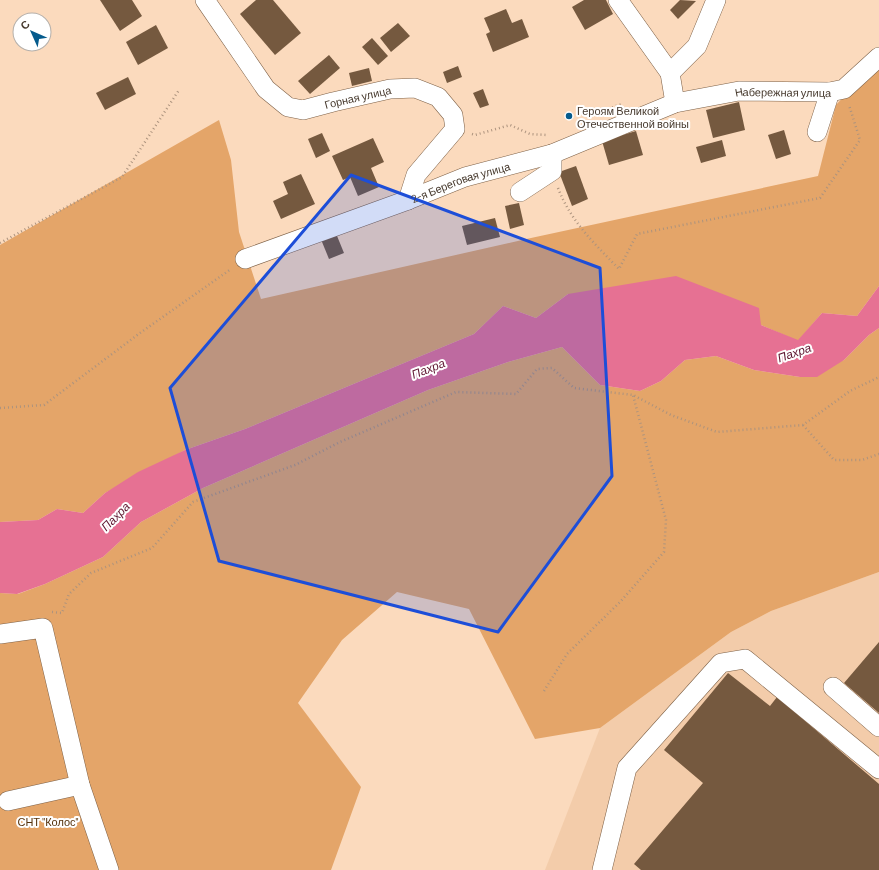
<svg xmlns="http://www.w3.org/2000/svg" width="879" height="870" font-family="Barlow,sans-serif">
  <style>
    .built { fill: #f3ccaa }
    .green { fill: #e4a569 }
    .water { fill: #e67193 }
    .building { fill: #75593f }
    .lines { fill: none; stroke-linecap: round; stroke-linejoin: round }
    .minor-casing { stroke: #7e6147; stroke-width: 20 }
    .path { stroke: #ac937e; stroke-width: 2.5; stroke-dasharray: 1 3; stroke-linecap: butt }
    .minor { stroke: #fff; stroke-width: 19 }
    .marked { fill: #1d4ed8; fill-opacity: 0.2; stroke: #1d4ed8; stroke-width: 3; stroke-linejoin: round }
    .poi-dot { fill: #055b8d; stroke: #fff; stroke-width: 1.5 }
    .labels { text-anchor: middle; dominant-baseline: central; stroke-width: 4; stroke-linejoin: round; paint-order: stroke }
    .street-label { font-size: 11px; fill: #473a2e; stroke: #fff }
    .poi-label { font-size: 11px; fill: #473a2e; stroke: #fff; text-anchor: start }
    .park-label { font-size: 11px; fill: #55320c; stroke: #fff }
    .water-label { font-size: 12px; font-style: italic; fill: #5f1630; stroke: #fff }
  </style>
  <rect width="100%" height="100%" fill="#fbdabd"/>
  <path class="built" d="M879 572V870H545L600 728 731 632 771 611Z"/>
  <g class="green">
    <path d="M879 58V286L857 316 822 313 798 341 761 325 568 294 536 318 503 306 474 334 245 429 185 450 105 493 83 513 57 509 38 520 0 522V245L219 120 231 160 239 232 261 299 531 238 818 176 836 105Z"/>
    <path d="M879 328V572L771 611 731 632 600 728 535 739 469 609 397 592 342 640 298 703 361 787 331 870H0V593L18 594 45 584 103 557 141 522 203 488 428 390 508 362 562 347 600 385 640 391 661 381 685 360 716 356 754 370 800 377 844 360 869 335Z"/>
  </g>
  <path class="water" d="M676 276 759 308 761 325 798 340 822 313 857 316 879 286V328L869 335 844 360 817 377H800L754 370 716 356 685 360 661 381 640 391 600 385 562 347 508 362 428 390 203 488 141 522 103 557 45 584 17 594 0 593V522L38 520 57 509 83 513 105 493 138 472 185 450 245 429 474 334 503 306 536 318 568 294Z"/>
  <g class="building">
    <path d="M100 0H132L142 16 120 31Z"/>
    <path d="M256 0H273L301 33 275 55 240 14Z"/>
    <path d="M584 0H606L613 14 585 30 572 7Z"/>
    <path d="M680 0 696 1 678 19 670 10Z"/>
    <path d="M506 9 512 23 522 19 529 37 493 52 486 34 490 32 484 18Z"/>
    <path d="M398 23 410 36 391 52 380 38Z"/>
    <path d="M156 25 168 48 138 65 126 42Z"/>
    <path d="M372 38 388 56 378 65 362 47Z"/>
    <path d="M329 55 340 68 310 94 298 81Z"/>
    <path d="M458 66 462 77 447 83 443 72Z"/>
    <path d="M369 68 372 81 352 86 349 73Z"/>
    <path d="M128 77 136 94 105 110 96 93Z"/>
    <path d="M483 89 489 105 480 108 473 93Z"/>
    <path d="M739 102 745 130 713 138 706 110Z"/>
    <path d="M784 130 791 154 776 159 768 135Z"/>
    <path d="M636 131 643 155 609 165 602 141Z"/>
    <path d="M322 133 330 151 316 158 308 139Z"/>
    <path d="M373 138 384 162 371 168 379 187 358 196 350 177 343 180 332 156Z"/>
    <path d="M722 140 726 156 701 163 696 147Z"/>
    <path d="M576 166 588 199 572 206 559 172Z"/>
    <path d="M301 174 315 204 281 219 273 201 288 194 283 182Z"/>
    <path d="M519 203 524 225 510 229 505 206Z"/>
    <path d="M495 218 500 237 467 245 462 226Z"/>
    <path d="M335 231 344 253 329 259 320 237Z"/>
    <path d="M879 642V713L844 683Z"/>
    <path d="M728 673 770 706 777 697 879 784V870H641L634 864 703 783 664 750Z"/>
  </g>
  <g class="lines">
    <g class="minor-casing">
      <g id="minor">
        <path id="s1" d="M205 0 266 89 288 107 303 110 333 102 390 89 415 88 438 97 453 115 455 129 416 175 408 200"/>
        <path d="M618 0 670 73 675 103"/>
        <path d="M670 73 697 46 716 0"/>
        <path d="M817 132 830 92"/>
        <path d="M520 192 552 171V154"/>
        <path id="s2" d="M245 259 408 200 465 177 552 154 675 103 739 91 830 92 844 89 879 57"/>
        <path d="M0 634 43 628 80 785 109 870"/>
        <path d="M833 687 879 727"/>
        <path d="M8 801 80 785"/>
        <path d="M602 870 627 768 721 663 745 659 879 769"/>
      </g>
    </g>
    <g class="path">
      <path d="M605 111 618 105 623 104"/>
      <path d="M472 134 475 135 510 125 530 134 547 135"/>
      <path d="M558 188C571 222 595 244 619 269L637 234 820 198 860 140 849 105"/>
      <path d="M0 243 122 177 179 90"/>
      <path d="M0 408 44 405 140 333 231 269"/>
      <path d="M803 425 834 460H862L879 454"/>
      <path d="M52 612 62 613 69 594 91 573 152 548 193 502 295 465 340 442 456 392 516 394 537 369 552 368 574 388 633 395 671 415 717 432 803 425 850 391 879 377"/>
      <path d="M544 691 567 654 621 601 664 552 666 520 633 395"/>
    </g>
    <use href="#minor" class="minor"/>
  </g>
  <path class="marked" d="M351 175 600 268 612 476 498 632 219 561 170 388Z"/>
  <circle class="poi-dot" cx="569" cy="116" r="4"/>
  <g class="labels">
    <g class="street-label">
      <text stroke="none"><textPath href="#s2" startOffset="567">Набережная улица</textPath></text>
      <text stroke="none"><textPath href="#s1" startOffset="208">Горная улица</textPath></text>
      <text stroke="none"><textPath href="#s2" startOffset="229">2-я Береговая улица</textPath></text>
    </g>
    <g class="poi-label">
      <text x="577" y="110">Героям Великой<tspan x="577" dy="13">Отечественной войны</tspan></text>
    </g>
    <g class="park-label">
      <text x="48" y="821">СНТ "Колос"</text>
    </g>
    <g class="water-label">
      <text transform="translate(794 352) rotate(-19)">Пахра</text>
      <text transform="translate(428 368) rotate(-21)">Пахра</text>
      <text transform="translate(115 516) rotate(-45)">Пахра</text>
    </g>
  </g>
  <g transform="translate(32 32) rotate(315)"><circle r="19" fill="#ffffff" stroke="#b5b0ab"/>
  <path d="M0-3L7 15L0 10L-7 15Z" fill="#055b8d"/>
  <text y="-6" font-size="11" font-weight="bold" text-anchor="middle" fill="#473a2e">С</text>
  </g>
</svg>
